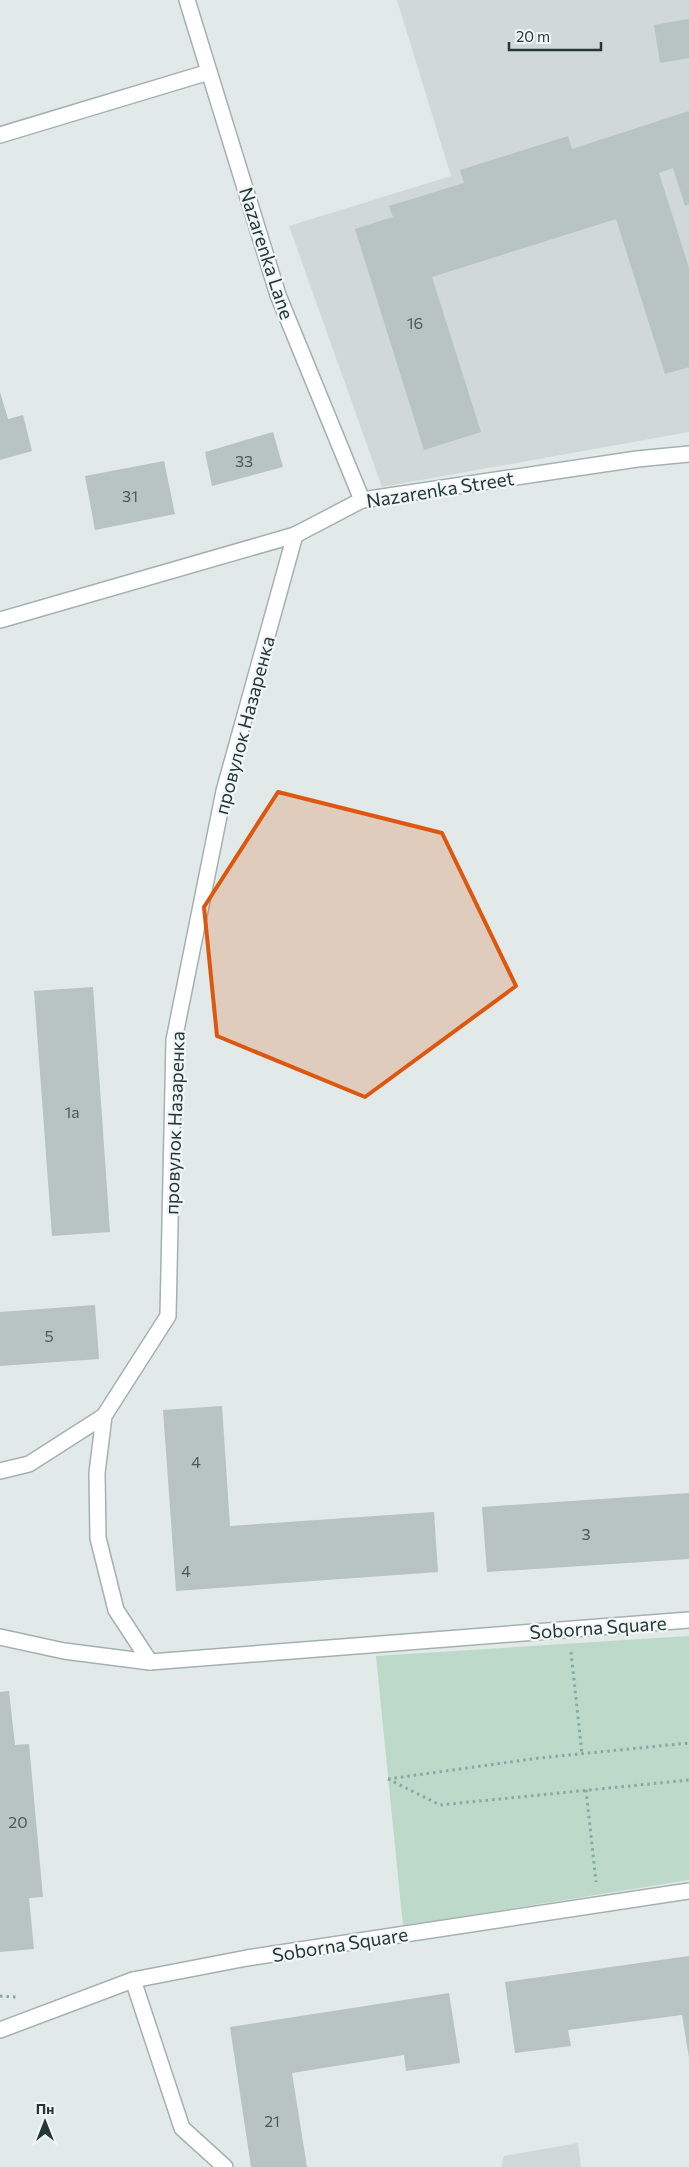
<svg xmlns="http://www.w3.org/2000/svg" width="689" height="2167" font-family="Commissioner,sans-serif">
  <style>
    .built { fill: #d0d9d7 }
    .green { fill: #bcd9ca }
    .building { fill: #b7c4c1 }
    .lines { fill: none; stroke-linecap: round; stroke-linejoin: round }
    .minor-casing { stroke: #a5b1af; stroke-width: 18 }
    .path { stroke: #85aaa6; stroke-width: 3; stroke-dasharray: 2.5 4; stroke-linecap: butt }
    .minor { stroke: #fff; stroke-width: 15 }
    .marked { fill: #de570e; fill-opacity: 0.2; stroke: #de570e; stroke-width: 4; stroke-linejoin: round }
    .labels { text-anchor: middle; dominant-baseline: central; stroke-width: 4.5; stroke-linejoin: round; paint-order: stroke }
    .number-label { font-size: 16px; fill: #495b5a }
    .street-label { font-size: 19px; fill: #243837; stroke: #f1f7f5 }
  </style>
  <rect width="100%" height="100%" fill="#e1eae8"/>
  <g class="built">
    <path d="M397 0H689V432L382 487 289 226 451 176Z"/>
    <path d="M578 2143 581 2167H501L504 2156Z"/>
  </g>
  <path class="green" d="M689 1636V1880L403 1926 376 1656Z"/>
  <g class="building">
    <path d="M689 19V58L660 63 654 25Z"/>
    <path d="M689 111V204L685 206 673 168 659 173 689 268V367L665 374 616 219 432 277 481 432 424 450 355 229 393 217 389 206 464 183 460 170 568 136 572 149Z"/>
    <path d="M0 392 8 419 23 415 32 451 0 460Z"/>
    <path d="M273 432 283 467 212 486 205 452Z"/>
    <path d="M164 461 175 514 95 530 85 476Z"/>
    <path d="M93 987 110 1232 52 1236 34 991Z"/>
    <path d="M95 1305 99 1359 0 1366V1312Z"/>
    <path d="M222 1406 230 1526 434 1512 438 1572 176 1591 163 1410Z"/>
    <path d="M689 1493V1559L487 1572 482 1507Z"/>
    <path d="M9 1691 15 1745 29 1744 43 1897 29 1898 34 1949 0 1952V1692Z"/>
    <path d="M689 1956V2058L682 2015 568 2030 571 2046 515 2053 505 1982Z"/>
    <path d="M449 1993 460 2063 406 2071 404 2055 292 2073 307 2167H251L230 2027Z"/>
  </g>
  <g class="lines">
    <g class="minor-casing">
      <g id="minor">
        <path d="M187 0 278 295 362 500"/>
        <path d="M0 135 209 72"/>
        <path d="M0 620 295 535 362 500 637 459 689 454"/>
        <path d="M0 1471 29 1464 104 1416"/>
        <path d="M0 1637 64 1651 150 1662 689 1620"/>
        <path d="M150 1662 116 1610 98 1538 97 1473 104 1416 168 1316 174 1040 224 791 295 535"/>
        <path d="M133 1980 182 2128 225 2167"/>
        <path d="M0 2030 133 1980 247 1958 689 1891"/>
      </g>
    </g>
    <g class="path">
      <path d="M571 1652 582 1754"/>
      <path d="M388 1779 440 1805 689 1780"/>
      <path d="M388 1779 539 1758 689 1743"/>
      <path d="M586 1790 596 1882"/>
      <path d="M0 1996 17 1997"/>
    </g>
    <use href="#minor" class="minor"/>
  </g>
  <path class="marked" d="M278 792 442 833 516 986 365 1097 217 1036 204 907Z"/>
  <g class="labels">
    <g class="number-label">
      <text x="415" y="322">16</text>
      <text x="244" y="460">33</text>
      <text x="130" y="495">31</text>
      <text x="72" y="1111">1а</text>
      <text x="49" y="1335">5</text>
      <text x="196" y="1461">4</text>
      <text x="586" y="1533">3</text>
      <text x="186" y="1570">4</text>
      <text x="18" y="1821">20</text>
      <text x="272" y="2120">21</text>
    </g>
    <g class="street-label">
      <text transform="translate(267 253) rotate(72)">Nazarenka Lane</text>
      <text transform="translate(440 489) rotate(-9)">Nazarenka Street</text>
      <text transform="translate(244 725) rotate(-75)">провулок Назаренка</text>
      <text transform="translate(174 1123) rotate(-88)">провулок Назаренка</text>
      <text transform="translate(598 1627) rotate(-4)">Soborna Square</text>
      <text transform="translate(340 1944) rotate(-9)">Soborna Square</text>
    </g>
  </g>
  <g transform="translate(45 2122)" stroke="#f1f7f5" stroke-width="4" paint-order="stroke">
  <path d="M0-4L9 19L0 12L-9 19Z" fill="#243837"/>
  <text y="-8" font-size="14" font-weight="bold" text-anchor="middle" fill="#243837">Пн</text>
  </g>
  <path d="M509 42v8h92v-8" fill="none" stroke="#243837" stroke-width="2.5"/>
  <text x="516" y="42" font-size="15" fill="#243837" stroke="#f1f7f5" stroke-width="4" paint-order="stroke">20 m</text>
</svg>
